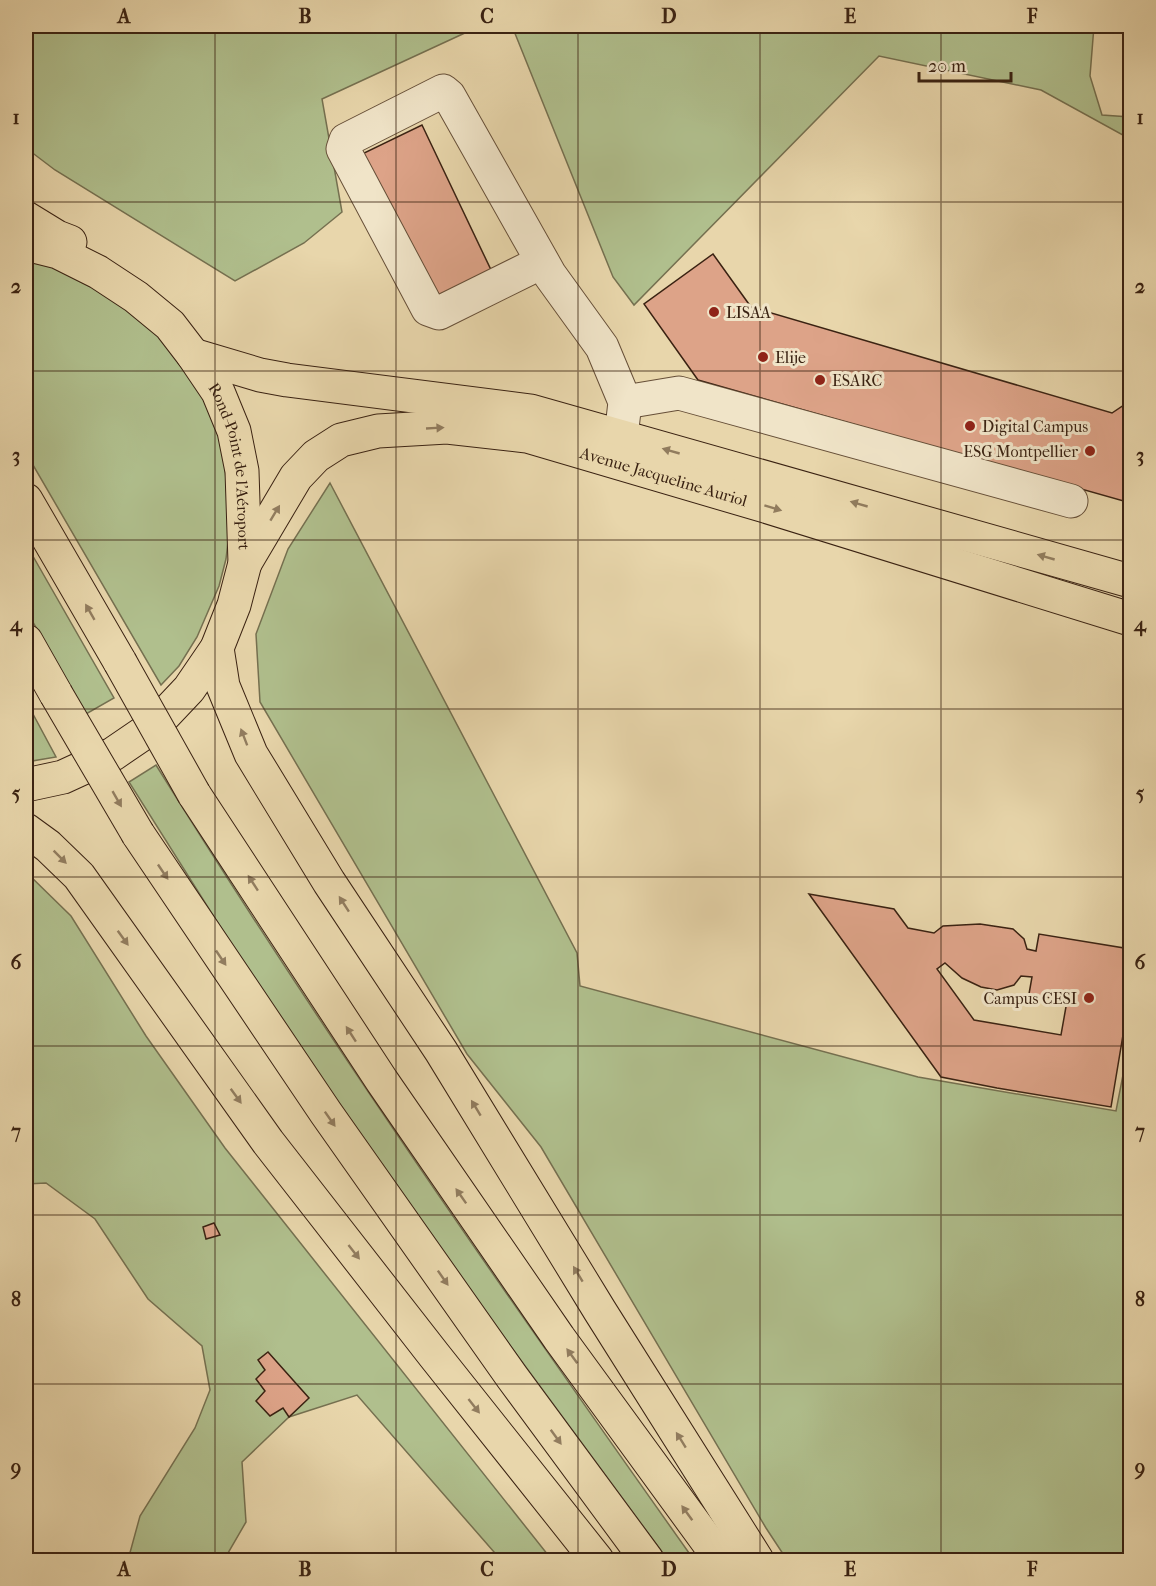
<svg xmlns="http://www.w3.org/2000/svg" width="1156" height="1586" font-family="'IM FELL French Canon',serif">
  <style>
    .green { fill: #b0bf8d; stroke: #757050; stroke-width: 1.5 }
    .building { fill: #dda388; stroke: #3a2212; stroke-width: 1.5; fill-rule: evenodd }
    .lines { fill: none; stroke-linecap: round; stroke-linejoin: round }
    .minor-casing { stroke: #664f38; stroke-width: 35 }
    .major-casing { stroke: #3a2212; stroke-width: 35 }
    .highway-casing { stroke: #3a2212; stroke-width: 35 }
    .minor { stroke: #f0e4c8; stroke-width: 33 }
    .major { stroke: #e8d6ab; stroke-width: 33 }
    .highway { stroke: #e8d6ab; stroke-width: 33 }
    .highway-bridge-casing { stroke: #3a2212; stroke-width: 35; stroke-linecap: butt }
    .highway-bridge { stroke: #e8d6ab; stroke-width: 33 }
    .oneway { fill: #917c5e }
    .grid { fill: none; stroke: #3a2212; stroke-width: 1.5; stroke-opacity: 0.55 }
    .poi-dot { fill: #8f2418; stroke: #f0e4c8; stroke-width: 2 }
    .labels { text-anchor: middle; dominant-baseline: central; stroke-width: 6; stroke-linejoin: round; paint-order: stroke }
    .poi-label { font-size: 16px; fill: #3a2212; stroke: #f0e4c8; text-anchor: start }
    .street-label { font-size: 16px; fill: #3a2212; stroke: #f0e4c8 }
    .neatline { fill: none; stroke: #3a2212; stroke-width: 2 }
    .grid-label { font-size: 20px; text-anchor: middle; font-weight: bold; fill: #3a2212 }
  </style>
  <rect width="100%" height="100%" fill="#e8d6ab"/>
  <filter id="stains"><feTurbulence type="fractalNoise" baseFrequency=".00333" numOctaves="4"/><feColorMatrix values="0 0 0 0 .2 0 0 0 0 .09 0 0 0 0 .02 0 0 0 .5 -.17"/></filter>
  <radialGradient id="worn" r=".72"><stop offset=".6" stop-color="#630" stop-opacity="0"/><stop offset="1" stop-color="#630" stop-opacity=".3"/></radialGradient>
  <g class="green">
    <path d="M26 26H480L322 99 342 212 304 243 235 281 55 170 26 148Z"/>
    <path d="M512 26H1094L1090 76 1102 115 1130 117V139L1041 90 879 56 634 305 613 277Z"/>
    <path d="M26 260 49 265 87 281 155 330 185 366 207 405 223 446 230 524 226 559 219 586 197 637 179 666 161 685 26 453Z"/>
    <path d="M330 483 577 953 580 986 918 1077 1116 1111 1130 1039V1560H787L766 1528 541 1147 467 1054 260 702 256 634 288 549Z"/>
    <path d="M26 544 114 698 86 714 26 610Z"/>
    <path d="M26 701 56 757 26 762Z"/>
    <path d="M156 765C325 1037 509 1299 694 1560H668L481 1306 262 993 129 782Z"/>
    <path d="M26 872 71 916 146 1036 225 1148 552 1560H501L357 1395 289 1417 242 1462 246 1522 224 1560H128L140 1516 195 1428 210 1390 202 1346 148 1299 95 1219 46 1183 26 1184Z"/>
  </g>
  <g class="building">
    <path d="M422 125 492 272 433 300 362 154Z"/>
    <path d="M713 254 751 307 1112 413 1130 401V500L1127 502 698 380 644 304Z"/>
    <path d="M809 894 894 909 908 928 934 933 943 926 980 924 1013 929 1024 939 1027 949 1036 951 1039 934 1130 949V993L1111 1107 997 1088 941 1077ZM945 963 962 978 981 987 997 990 1014 985 1021 976 1032 977 1029 994 1067 1001 1061 1035 974 1020 937 969Z"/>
    <path d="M214 1223 220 1235 206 1239 203 1227Z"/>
    <path d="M268 1352 309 1398 289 1417 283 1408 270 1416 256 1401 265 1391 256 1379 265 1370 258 1360Z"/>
  </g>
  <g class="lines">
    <g class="minor-casing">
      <g id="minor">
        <path d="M542 262 439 313 428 309 343 149 346 140 443 91 449 96 550 275 602 347 625 402 621 437"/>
        <path d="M625 402 679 393 1071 501"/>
      </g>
    </g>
    <g class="major-casing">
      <g id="major">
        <path d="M26 218 57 237 70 242"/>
        <path id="s1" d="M26 244 58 252 98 272 136 297 170 325 193 355 218 392 234 431 242 471 245 563 234 605 217 648 189 689 154 726 113 754 63 777 26 785"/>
        <path d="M193 355 260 375 287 380 531 411 1130 581"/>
        <path id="s2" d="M245 563 296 477 316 456 341 440 378 431 447 427 527 436 765 506 1130 619"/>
        <path d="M217 648 223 686 251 754 329 882 441 1051 600 1311 757 1560"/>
        <path d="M26 830 48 846 79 876 268 1142 434 1355 597 1560"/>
      </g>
    </g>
    <g class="highway-casing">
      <g id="highway">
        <path d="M26 500 120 662"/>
        <path d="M26 641 56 694"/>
        <path d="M194 794 382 1081 559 1338 721 1560"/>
        <path d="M138 834 326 1113 512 1377 647 1560"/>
      </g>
    </g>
    <use href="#minor" class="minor"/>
    <use href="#major" class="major"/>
    <use href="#highway" class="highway"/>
    <g class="highway-bridge-casing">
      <g id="highway-bridge">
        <path d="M120 662 194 794"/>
        <path d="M56 694 138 834"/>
      </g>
    </g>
    <use href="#highway-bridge" class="highway-bridge"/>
  </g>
  <defs><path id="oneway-solid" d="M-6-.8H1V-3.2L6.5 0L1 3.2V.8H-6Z" transform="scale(1.5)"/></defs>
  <g class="oneway">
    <use href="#oneway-solid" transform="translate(435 428) rotate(-3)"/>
    <use href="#oneway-solid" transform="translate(671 451) rotate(-164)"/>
    <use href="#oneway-solid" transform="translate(859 504) rotate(-164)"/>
    <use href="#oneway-solid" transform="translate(773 508) rotate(17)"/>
    <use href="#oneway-solid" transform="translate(275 513) rotate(-59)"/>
    <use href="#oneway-solid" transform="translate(1046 557) rotate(-164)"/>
    <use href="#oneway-solid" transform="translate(90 612) rotate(-120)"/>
    <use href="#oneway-solid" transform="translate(244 737) rotate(-111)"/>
    <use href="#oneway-solid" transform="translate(117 799) rotate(60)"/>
    <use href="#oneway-solid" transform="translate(60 857) rotate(45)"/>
    <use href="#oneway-solid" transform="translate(163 872) rotate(56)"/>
    <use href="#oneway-solid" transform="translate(253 883) rotate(-123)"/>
    <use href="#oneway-solid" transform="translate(344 904) rotate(-123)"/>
    <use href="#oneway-solid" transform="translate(123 938) rotate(54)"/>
    <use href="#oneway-solid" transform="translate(221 958) rotate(56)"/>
    <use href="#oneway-solid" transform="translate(351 1034) rotate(-123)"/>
    <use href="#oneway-solid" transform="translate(236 1096) rotate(54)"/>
    <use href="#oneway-solid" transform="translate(476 1108) rotate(-121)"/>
    <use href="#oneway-solid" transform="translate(330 1119) rotate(55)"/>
    <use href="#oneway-solid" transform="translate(461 1196) rotate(-125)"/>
    <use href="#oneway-solid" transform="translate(354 1252) rotate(52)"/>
    <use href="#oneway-solid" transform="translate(578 1274) rotate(-121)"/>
    <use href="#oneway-solid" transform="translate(443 1278) rotate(55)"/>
    <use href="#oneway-solid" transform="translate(572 1356) rotate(-126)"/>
    <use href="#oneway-solid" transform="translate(474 1406) rotate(52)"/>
    <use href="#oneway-solid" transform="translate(556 1437) rotate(54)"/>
    <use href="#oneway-solid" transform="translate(681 1440) rotate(-122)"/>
    <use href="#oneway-solid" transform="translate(687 1513) rotate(-126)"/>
  </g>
  <path class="grid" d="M215 26V1560M396 26V1560M578 26V1560M760 26V1560M941 26V1560M26 202H1130M26 371H1130M26 540H1130M26 709H1130M26 877H1130M26 1046H1130M26 1215H1130M26 1384H1130"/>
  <g class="poi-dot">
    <circle cx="714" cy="312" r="6"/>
    <circle cx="763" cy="357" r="6"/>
    <circle cx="820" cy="380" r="6"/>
    <circle cx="970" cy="426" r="6"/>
    <circle cx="1090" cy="451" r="6"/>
    <circle cx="1089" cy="998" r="6"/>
  </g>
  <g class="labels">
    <g class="poi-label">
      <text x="726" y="312">LISAA</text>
      <text x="775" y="357">Elije</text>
      <text x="832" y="380">ESARC</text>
      <text x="982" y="426">Digital Campus</text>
      <text x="1078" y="451" text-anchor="end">ESG Montpellier</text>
      <text x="1077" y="998" text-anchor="end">Campus CESI</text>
    </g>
    <g class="street-label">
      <text stroke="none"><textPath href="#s1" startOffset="326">Rond-Point de l'Aéroport</textPath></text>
      <text stroke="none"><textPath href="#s2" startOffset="489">Avenue Jacqueline Auriol</textPath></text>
    </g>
  </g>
  <rect width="1156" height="1586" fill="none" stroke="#e8d6ab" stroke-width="66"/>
  <path d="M919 72v9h92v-9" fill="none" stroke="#3a2212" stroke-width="3"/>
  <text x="928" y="72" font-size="18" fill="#3a2212" stroke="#f0e4c8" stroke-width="4.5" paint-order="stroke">20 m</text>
  <rect x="33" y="33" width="1090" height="1520" class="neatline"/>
  <g class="grid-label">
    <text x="124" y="23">A</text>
    <text x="305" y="23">B</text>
    <text x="487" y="23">C</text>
    <text x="669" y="23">D</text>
    <text x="850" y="23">E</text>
    <text x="1032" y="23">F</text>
    <text x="16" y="124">1</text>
    <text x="1140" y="124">1</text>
    <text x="16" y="293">2</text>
    <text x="1140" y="293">2</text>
    <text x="16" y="462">3</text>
    <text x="1140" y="462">3</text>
    <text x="16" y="631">4</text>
    <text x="1140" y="631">4</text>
    <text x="16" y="800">5</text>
    <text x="1140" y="800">5</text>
    <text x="16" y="969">6</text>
    <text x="1140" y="969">6</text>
    <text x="16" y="1138">7</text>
    <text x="1140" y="1138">7</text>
    <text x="16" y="1306">8</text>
    <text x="1140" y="1306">8</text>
    <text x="16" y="1475">9</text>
    <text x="1140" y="1475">9</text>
    <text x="124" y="1576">A</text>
    <text x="305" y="1576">B</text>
    <text x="487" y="1576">C</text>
    <text x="669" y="1576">D</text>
    <text x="850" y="1576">E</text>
    <text x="1032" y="1576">F</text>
  </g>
  <rect width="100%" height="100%" filter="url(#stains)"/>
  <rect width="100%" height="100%" fill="url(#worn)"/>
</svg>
